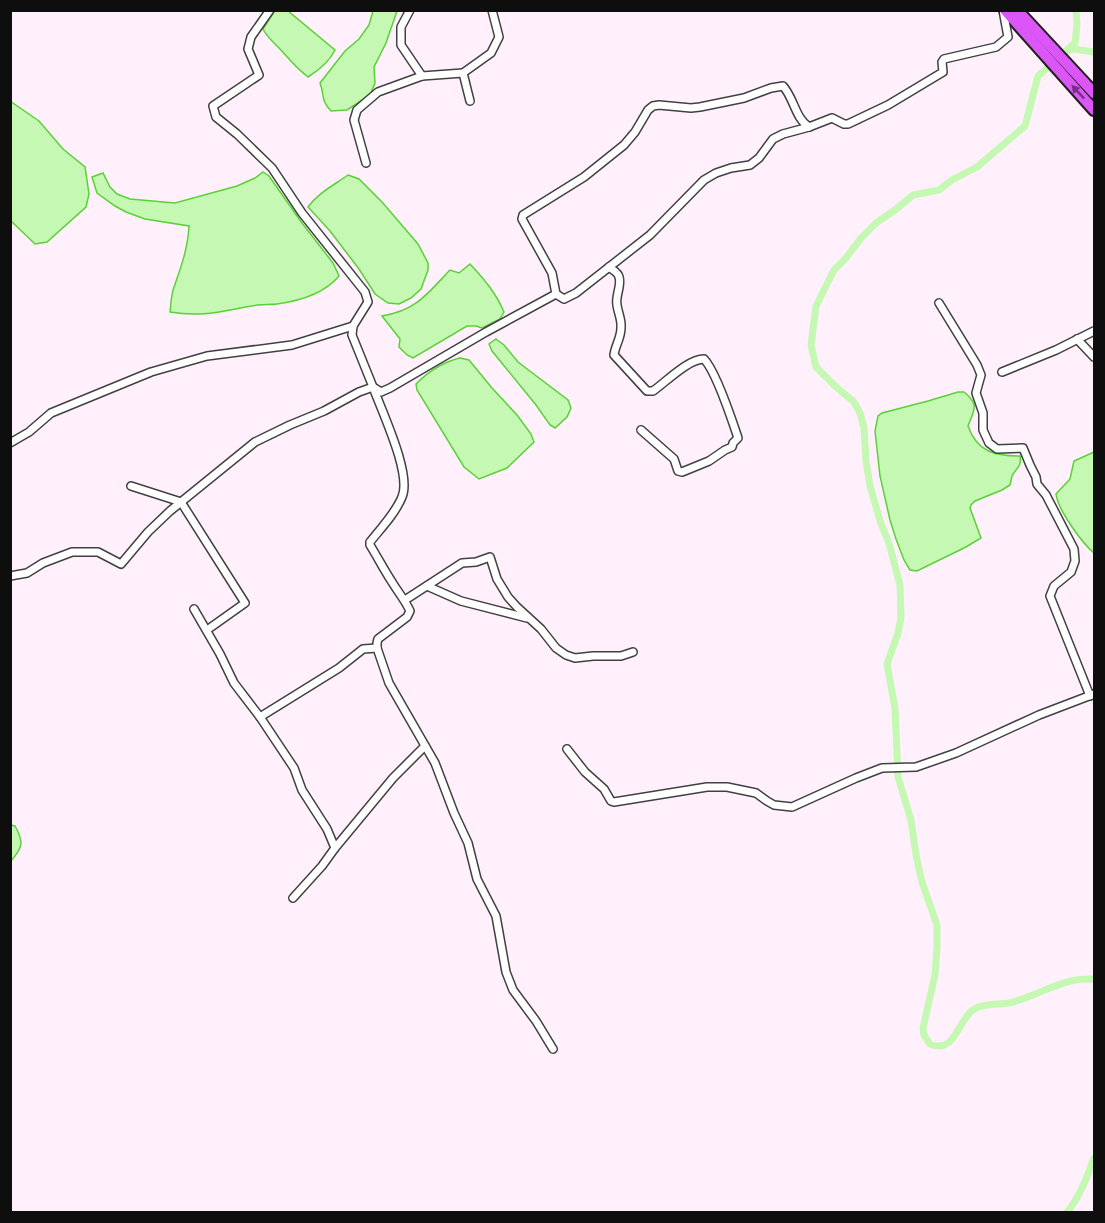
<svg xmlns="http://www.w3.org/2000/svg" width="1105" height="1223" font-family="Georgia,serif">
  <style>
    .water { fill: #c5f8b3; stroke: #5bd038; stroke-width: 1.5 }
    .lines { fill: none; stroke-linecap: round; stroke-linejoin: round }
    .canal { stroke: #c5f8b3; stroke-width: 7 }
    .minor-casing { stroke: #414141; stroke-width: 10 }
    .highway-casing { stroke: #1f1f1f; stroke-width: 14 }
    .minor { stroke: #fff; stroke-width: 7 }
    .highway { stroke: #dc55f7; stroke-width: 10 }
    .oneway { fill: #753282 }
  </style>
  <rect width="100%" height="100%" fill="#fff0fc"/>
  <g class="water">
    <path d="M275 10 288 11 335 50C330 61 319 70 308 77 297 69 289 59 279 48 273 42 267 37 263 29Z"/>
    <path d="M373 11H397L386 43 374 67 375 83 370 95 347 110 331 111C320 99 325 96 320 83L345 51 359 39 369 25Z"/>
    <path d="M10 101 39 121 63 149 85 167 89 194 86 207 47 242 35 244 11 221Z"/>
    <path d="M263 172 269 176 302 223 333 263 339 276C324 294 299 301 277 304 270 305 264 304 258 305 225 310 204 318 170 312 171 304 171 295 174 287 181 267 188 248 189 226L145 219 126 212 115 206 97 193 92 177 103 173 110 187 117 194 130 199 175 203 237 186 255 178Z"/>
    <path d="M348 175 359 179 382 202 418 244 428 263V270L421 289 411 298 399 304 388 303 375 294 359 269 330 231 308 207C318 193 334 185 348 175Z"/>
    <path d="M470 264C484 279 496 293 504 312L500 319 482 328 476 326H467L413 358 407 355 399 347 400 339 382 316C417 310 427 294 450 270L459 273Z"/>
    <path d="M496 339 504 345 518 362 568 400 571 408 567 417 555 428 550 425 536 405 492 351 489 344Z"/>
    <path d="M460 358 469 360 492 388 517 415 531 434 534 442 507 468 479 479 464 467 417 390 416 384C428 372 443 362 460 358Z"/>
    <path d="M958 392H964C980 405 974 410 968 426 977 452 995 456 1020 456 1022 467 1016 468 1012 476 1012 477 1010 484 1010 485L1002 490 975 501 971 505 970 508 981 538 966 547 917 571 910 570 904 560 896 539 890 520 880 476 875 431 878 416 882 413 928 401Z"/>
    <path d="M1094 452V553C1082 543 1058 510 1056 494L1070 479 1074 461Z"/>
    <path d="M11 825 15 826C24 842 23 847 11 861Z"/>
  </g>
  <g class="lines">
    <g class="canal">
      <path d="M1067 50 1075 43 1077 25 1076 10"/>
      <path d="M1094 52 1073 49 1066 52 1038 76 1025 126 977 167 952 180 939 190 913 195 895 210 876 223 862 237 845 259 834 270 816 306 811 345 816 367 835 386 854 402 860 413 864 428 866 461 870 486 881 524 889 543 900 585 901 617 898 633 887 664 895 708 898 777 911 820 916 855 922 882 937 925V947L935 975 923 1028 924 1035 930 1044C955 1055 958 1020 973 1010 982 1003 998 1005 1009 1003 1032 998 1052 984 1076 980 1082 979 1088 979 1094 979"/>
      <path d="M1067 1212C1080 1197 1087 1177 1094 1158"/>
    </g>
    <g class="minor-casing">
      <g id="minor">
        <path d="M410 10 401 27V45L422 76"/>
        <path d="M470 101 463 73 491 53 499 37 492 10"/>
        <path d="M366 163 354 120 357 110 378 92 422 76 463 73"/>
        <path d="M609 267C612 270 618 272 619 277 622 285 615 296 617 305 618 313 622 320 621 328 621 338 615 346 614 355L647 391H653C666 382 688 359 704 359 716 371 732 420 738 438L733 443 732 447 725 450 709 461 682 472 678 471 674 459 641 430"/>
        <path d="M556 294 564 299 576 293 650 235 704 180 716 173 731 168 750 165 759 158 773 139 783 134 809 127 832 118 844 124H848L888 105 943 72 942 62 944 59 996 47 1008 37 1003 10"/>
        <path d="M939 303 977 365 981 375 976 393 983 413V430L989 443 997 449 1023 448 1030 465 1036 477 1037 484 1046 495 1074 549 1075 561 1071 572 1054 586 1050 596 1090 696"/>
        <path d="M1077 339 1094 357"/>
        <path d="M1002 372 1056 350 1094 331"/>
        <path d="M10 443 29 432 51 413 151 372 207 356 292 345 353 326"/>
        <path d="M131 486 181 502 245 603 207 630"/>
        <path d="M10 576 27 573 43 563 72 552H98L121 564 148 532 170 511 255 442 290 425 324 411 359 392 373 387 352 335 353 326 368 302 365 292 302 213 272 168 237 134 216 117 213 106 259 75 248 49 251 37 270 10"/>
        <path d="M427 586 461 601 527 618"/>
        <path d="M405 600 462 563 476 562 490 557 497 579 508 597 517 607 541 629 556 648 566 655 575 658 593 656H621L633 652"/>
        <path d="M194 609 220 654 234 683 260 717 294 768 302 790 327 829 335 848 322 866 293 898"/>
        <path d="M260 717 339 668 363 649 377 648"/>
        <path d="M567 749 585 772 604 789 611 801 614 802 707 787H727L756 793 767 801 774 805 792 807 856 778 882 768 916 767 956 753 1039 715 1094 694"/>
        <path d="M335 848 393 778 425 746"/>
        <path d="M553 1049 536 1021 513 990 506 972 496 916 477 879 468 843 454 813 435 763 389 683 377 648V643L378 639 407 617 410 611C405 600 398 592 392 582 384 570 378 558 370 545V542C381 528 395 514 402 497 412 474 382 412 373 387L381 392 390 388 486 332 556 294 552 273 522 219 523 215 584 177 624 145 635 132 648 110 653 106 659 105 691 108 700 107 744 98 771 88 783 86C794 98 795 118 809 127"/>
      </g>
    </g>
    <g class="highway-casing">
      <g id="highway">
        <path d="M1005 10 1094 110"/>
        <path d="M1017 10 1094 93"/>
      </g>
    </g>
    <use href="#minor" class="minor"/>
    <use href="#highway" class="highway"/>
  </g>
  <defs><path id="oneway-solid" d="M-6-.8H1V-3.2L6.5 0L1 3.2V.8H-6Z" transform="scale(1.5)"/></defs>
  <use class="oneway" href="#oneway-solid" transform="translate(1078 92) rotate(-133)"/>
  <rect width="1105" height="1223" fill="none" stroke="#0e0e0e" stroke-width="24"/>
</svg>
